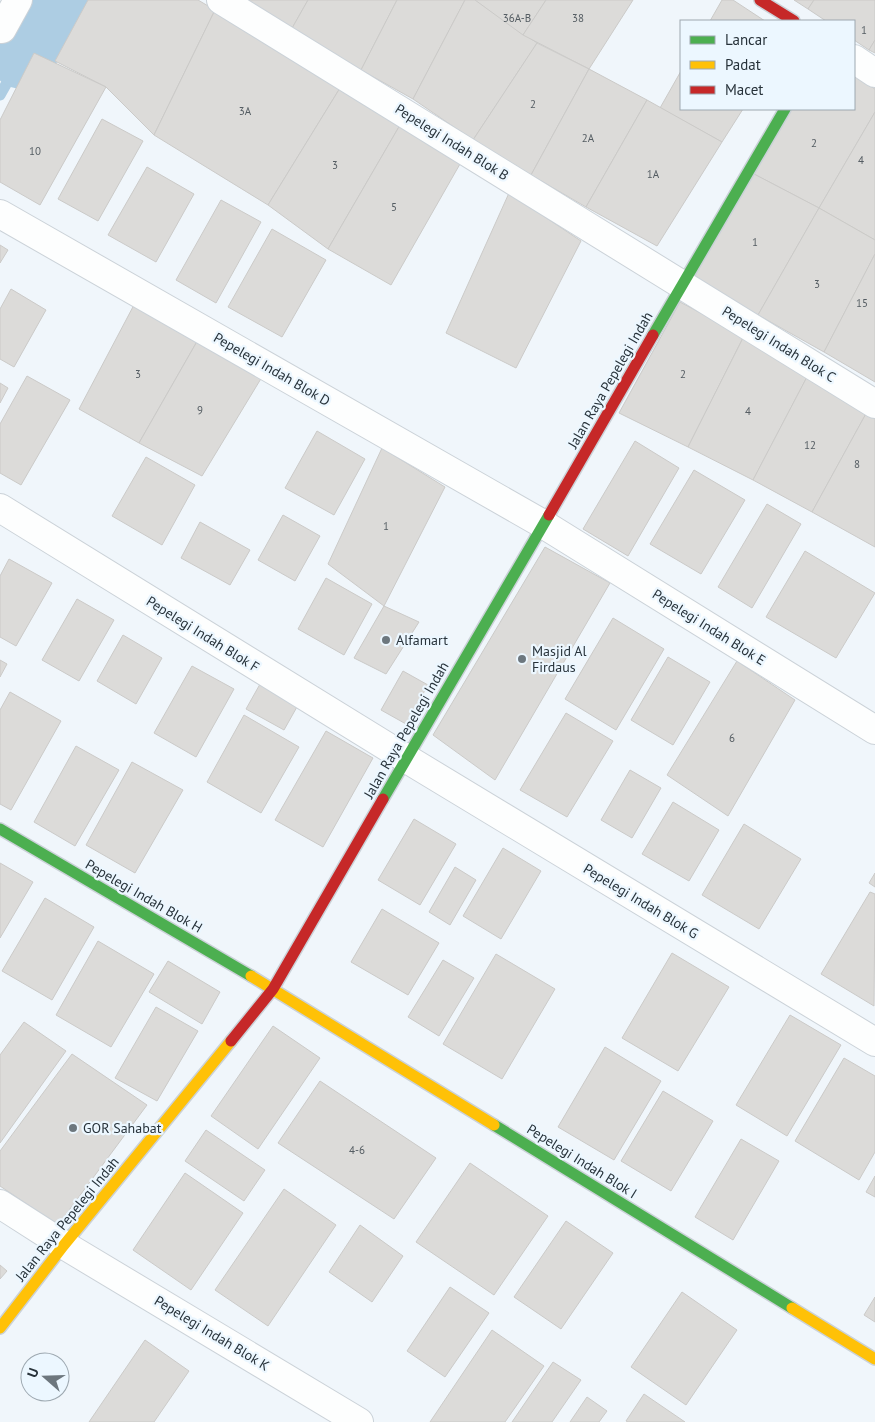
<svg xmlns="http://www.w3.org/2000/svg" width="875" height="1422" font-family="'PT Sans',sans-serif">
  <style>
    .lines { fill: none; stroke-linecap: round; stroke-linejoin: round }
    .stream { stroke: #adcde3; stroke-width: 11 }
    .river { stroke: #adcde3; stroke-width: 66 }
    .building { fill: #dcdbd9; stroke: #cbcac8 }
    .street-casing { stroke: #cbd2d8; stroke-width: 30 }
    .fast-casing { stroke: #cbd2d8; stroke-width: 14 }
    .slow-casing { stroke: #cbd2d8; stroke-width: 14 }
    .jam-casing { stroke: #cbd2d8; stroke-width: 14 }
    .street { stroke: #fdfefe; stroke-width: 28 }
    .fast { stroke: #4caf50; stroke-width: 11 }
    .slow { stroke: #ffc107; stroke-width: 11 }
    .jam { stroke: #c62828; stroke-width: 11 }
    .poi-dot { fill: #6d777e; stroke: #ecf7ff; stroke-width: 2 }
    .labels { text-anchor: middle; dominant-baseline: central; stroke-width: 4.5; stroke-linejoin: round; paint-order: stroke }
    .number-label { font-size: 11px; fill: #545c62 }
    .street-label { font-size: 14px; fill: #27323a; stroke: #ecf7ff }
    .poi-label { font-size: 14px; fill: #27323a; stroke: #ecf7ff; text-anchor: start }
  </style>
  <rect width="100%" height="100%" fill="#f0f6fb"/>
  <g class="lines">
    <path class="stream" d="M0 95 22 56"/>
    <path class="river" d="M22 56 56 0"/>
  </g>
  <g class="building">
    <path d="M88 0H198L215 10 154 135 106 87 55 61Z"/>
    <path d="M245 0H308L291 30Z"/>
    <path d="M308 0H397L361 70 291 30Z"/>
    <path d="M397 0H465L413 99 361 70Z"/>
    <path d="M465 0H476L537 43 473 140 413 99Z"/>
    <path d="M475 0H546L523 35Z"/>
    <path d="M546 0H633L589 69 523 35Z"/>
    <path d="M722 0H733L765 21H710Z"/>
    <path d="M794 0H814L808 9Z"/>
    <path d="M814 0H875V40L869 50 854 40V21H826L808 9Z"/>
    <path d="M215 10 340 88 268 205 154 135Z"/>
    <path d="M875 40V53L869 50Z"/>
    <path d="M537 43 589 69 531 175 473 140Z"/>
    <path d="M34 53 106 87 40 205 0 182V120Z"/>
    <path d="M589 69 647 100 586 207 531 175Z"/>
    <path d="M681 71V109H743L722 142 660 108Z"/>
    <path d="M854 76 875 89V112L819 208 754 174 792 109H854Z"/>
    <path d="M340 88 400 125 328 249 268 205Z"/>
    <path d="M647 100 722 142 657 246 586 207Z"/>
    <path d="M875 112V240L819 208Z"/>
    <path d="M102 119 143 141 98 221 58 199Z"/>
    <path d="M400 125 460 164 391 285 328 249Z"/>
    <path d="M147 167 194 194 156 262 108 235Z"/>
    <path d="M754 174 819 208 758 315 690 277Z"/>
    <path d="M509 193 581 241 516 368 446 333Z"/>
    <path d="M221 200 261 222 216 303 176 280Z"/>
    <path d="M819 208 875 240V254L824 352 758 315Z"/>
    <path d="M272 229 326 260 282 337 228 307Z"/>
    <path d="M0 245 8 250 0 263Z"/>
    <path d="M875 254V382L824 352Z"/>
    <path d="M11 289 46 310 14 367 0 359V309Z"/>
    <path d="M680 302 744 336 688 447 619 413Z"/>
    <path d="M135 303 199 338 139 443 79 409Z"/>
    <path d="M744 336 808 375 753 480 688 447Z"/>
    <path d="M199 338 262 377 202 476 139 443Z"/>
    <path d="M808 375 868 410 812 512 753 480Z"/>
    <path d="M27 376 70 400 21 485 0 473V424Z"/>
    <path d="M0 383 8 388 0 403Z"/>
    <path d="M868 410 875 415V547L812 512Z"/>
    <path d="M317 431 365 459 334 515 285 488Z"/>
    <path d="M635 441 679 468 628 556 583 529Z"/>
    <path d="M382 448 445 487 384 606 328 564Z"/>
    <path d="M146 457 195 485 162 545 112 516Z"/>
    <path d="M694 470 745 500 701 574 650 544Z"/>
    <path d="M767 504 801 524 752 608 718 587Z"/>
    <path d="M283 515 320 536 295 581 258 560Z"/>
    <path d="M200 522 250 550 230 585 181 558Z"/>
    <path d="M545 547 610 583 495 780 433 735Z"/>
    <path d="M805 551 875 593 836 658 766 617Z"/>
    <path d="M9 559 52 583 16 646 0 637V576Z"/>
    <path d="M326 578 372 604 344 655 298 629Z"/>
    <path d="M77 599 114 620 79 681 42 660Z"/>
    <path d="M384 606 419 622 386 674 354 658Z"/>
    <path d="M613 618 664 649 616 730 565 699Z"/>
    <path d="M123 635 162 658 136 704 97 681Z"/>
    <path d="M668 657 710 682 673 745 631 720Z"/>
    <path d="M0 660 7 664 0 677Z"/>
    <path d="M737 661 795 700 728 816 667 775Z"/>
    <path d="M192 666 234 689 196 757 154 733Z"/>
    <path d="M403 671 428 685 406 724 381 710Z"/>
    <path d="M264 677 302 698 284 730 246 709Z"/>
    <path d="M10 692 61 721 11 810 0 804V710Z"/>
    <path d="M566 713 613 741 567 817 520 790Z"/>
    <path d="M244 715 299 747 261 813 207 782Z"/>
    <path d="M326 731 373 758 323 847 275 820Z"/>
    <path d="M76 746 119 770 75 846 34 822Z"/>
    <path d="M132 762 183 790 135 873 86 845Z"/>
    <path d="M630 770 661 788 632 838 601 820Z"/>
    <path d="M673 802 719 830 689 881 642 854Z"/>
    <path d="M414 819 456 844 420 905 378 880Z"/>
    <path d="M744 824 801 859 759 929 702 895Z"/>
    <path d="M503 848 541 871 501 939 463 916Z"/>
    <path d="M0 863 33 882 0 938Z"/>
    <path d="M455 867 476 880 450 925 429 912Z"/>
    <path d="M875 873V887L869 883Z"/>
    <path d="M870 892 875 894 874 1006 821 974Z"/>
    <path d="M45 898 94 927 52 1000 2 971Z"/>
    <path d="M382 909 439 943 408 995 351 962Z"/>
    <path d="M98 941 154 974 111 1047 56 1015Z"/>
    <path d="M672 953 729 987 678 1071 622 1038Z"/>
    <path d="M496 954 555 989 502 1079 443 1044Z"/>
    <path d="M443 960 474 978 439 1036 408 1017Z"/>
    <path d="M168 961 220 992 202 1024 149 992Z"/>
    <path d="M156 1007 198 1031 157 1101 115 1078Z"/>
    <path d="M790 1015 841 1045 787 1136 736 1105Z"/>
    <path d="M24 1022 66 1051 0 1143V1055Z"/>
    <path d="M273 1026 320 1058 258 1149 211 1116Z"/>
    <path d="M605 1047 661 1081 614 1160 558 1127Z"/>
    <path d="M72 1054 147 1105 58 1225 0 1186V1151Z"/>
    <path d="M844 1058 875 1076V1152L859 1180 795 1141Z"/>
    <path d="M320 1081 436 1158 394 1219 278 1143Z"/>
    <path d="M663 1091 713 1121 671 1191 621 1161Z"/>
    <path d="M206 1130 265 1170 244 1201 185 1161Z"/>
    <path d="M741 1139 779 1161 733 1240 695 1217Z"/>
    <path d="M470 1163 548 1216 494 1295 416 1242Z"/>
    <path d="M185 1173 243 1213 191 1290 133 1250Z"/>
    <path d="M875 1176V1197L866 1192Z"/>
    <path d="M284 1189 336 1225 268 1326 215 1290Z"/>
    <path d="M566 1221 613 1253 561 1329 514 1297Z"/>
    <path d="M360 1225 403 1256 372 1302 329 1272Z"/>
    <path d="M0 1265 7 1271 0 1279Z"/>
    <path d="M450 1287 489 1313 445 1377 407 1351Z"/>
    <path d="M682 1292 737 1330 686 1405 631 1367Z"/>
    <path d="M875 1297V1322L864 1315Z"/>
    <path d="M492 1330 544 1366 505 1422H430Z"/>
    <path d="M145 1340 189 1371 154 1422H89Z"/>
    <path d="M553 1362 581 1380 552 1422H512Z"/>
    <path d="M644 1394 685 1422H628L626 1421Z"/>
    <path d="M587 1397 607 1411 599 1422H570Z"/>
  </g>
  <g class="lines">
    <g class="street-casing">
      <g id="street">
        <path d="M221 0 875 404"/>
        <path d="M0 28 2 29 18 0"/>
        <path d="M854 59 875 73"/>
        <path d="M0 214 543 524 875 730"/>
        <path d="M0 508 407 759 875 1042"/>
        <path d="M0 1204 64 1245 359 1422"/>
      </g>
    </g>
    <g class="fast-casing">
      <g id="fast">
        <path d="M653 335 785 109"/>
        <path d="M383 799 549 515"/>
        <path d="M0 829 251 976"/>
        <path d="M494 1125 792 1308"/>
      </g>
    </g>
    <g class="slow-casing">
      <g id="slow">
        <path d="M251 976 494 1125"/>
        <path d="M792 1308 875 1359"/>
        <path d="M0 1328 64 1245 231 1041"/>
      </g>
    </g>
    <g class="jam-casing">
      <g id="jam">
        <path d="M760 0 794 21"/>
        <path d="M549 515 653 335"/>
        <path d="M231 1041 273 989 383 799"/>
      </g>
    </g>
    <use href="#street" class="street"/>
    <use href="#fast" class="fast"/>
    <use href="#slow" class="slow"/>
    <use href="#jam" class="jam"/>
  </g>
  <g class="poi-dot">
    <circle cx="386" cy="640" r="5"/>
    <circle cx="522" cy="659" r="5"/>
    <circle cx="73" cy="1128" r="5"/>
  </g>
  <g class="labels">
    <g class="number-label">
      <text x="517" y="18">36A-B</text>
      <text x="578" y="18">38</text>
      <text x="864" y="30">1</text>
      <text x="533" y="104">2</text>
      <text x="245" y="111">3A</text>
      <text x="588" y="138">2A</text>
      <text x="814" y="143">2</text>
      <text x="35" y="151">10</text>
      <text x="861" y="160">4</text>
      <text x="335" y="165">3</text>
      <text x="653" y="174">1A</text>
      <text x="394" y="207">5</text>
      <text x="755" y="242">1</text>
      <text x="817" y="284">3</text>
      <text x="862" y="303">15</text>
      <text x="138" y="374">3</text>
      <text x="683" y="374">2</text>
      <text x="200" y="410">9</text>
      <text x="748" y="411">4</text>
      <text x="810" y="445">12</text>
      <text x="857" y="464">8</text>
      <text x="386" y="526">1</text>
      <text x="732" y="738">6</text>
      <text x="357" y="1150">4-6</text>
    </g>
    <g class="street-label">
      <text transform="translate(452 142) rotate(32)">Pepelegi Indah Blok B</text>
      <text transform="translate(779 344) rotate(32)">Pepelegi Indah Blok C</text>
      <text transform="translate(272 369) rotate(30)">Pepelegi Indah Blok D</text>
      <text transform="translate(610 380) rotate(-60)">Jalan Raya Pepelegi Indah</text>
      <text transform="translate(709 627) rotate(32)">Pepelegi Indah Blok E</text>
      <text transform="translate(203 634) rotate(32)">Pepelegi Indah Blok F</text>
      <text transform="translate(406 730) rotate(-60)">Jalan Raya Pepelegi Indah</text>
      <text transform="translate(144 896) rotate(30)">Pepelegi Indah Blok H</text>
      <text transform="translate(641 901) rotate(31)">Pepelegi Indah Blok G</text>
      <text transform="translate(582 1161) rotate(32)">Pepelegi Indah Blok I</text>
      <text transform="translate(67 1219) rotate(-51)">Jalan Raya Pepelegi Indah</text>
      <text transform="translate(212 1333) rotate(31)">Pepelegi Indah Blok K</text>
    </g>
    <g class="poi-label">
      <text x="396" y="640">Alfamart</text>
      <text x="532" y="651">Masjid Al<tspan x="532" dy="16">Firdaus</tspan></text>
      <text x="83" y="1128">GOR Sahabat</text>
    </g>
  </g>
  <rect x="680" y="20" width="175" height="90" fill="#ecf7ff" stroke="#9da8b0"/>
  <rect x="690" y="36" width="25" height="8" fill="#4caf50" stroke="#9da8b0"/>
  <text x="725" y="45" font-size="15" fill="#27323a">Lancar</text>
  <rect x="690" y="61" width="25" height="8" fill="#ffc107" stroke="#9da8b0"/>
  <text x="725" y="70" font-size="15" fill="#27323a">Padat</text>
  <rect x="690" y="86" width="25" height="8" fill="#c62828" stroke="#9da8b0"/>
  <text x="725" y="95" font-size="15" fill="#27323a">Macet</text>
  <g transform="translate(45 1377) rotate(290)"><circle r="24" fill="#ecf7ff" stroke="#9da8b0"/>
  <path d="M0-4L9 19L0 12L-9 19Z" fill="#6d777e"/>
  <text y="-8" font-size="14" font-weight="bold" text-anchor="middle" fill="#27323a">U</text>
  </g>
</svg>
